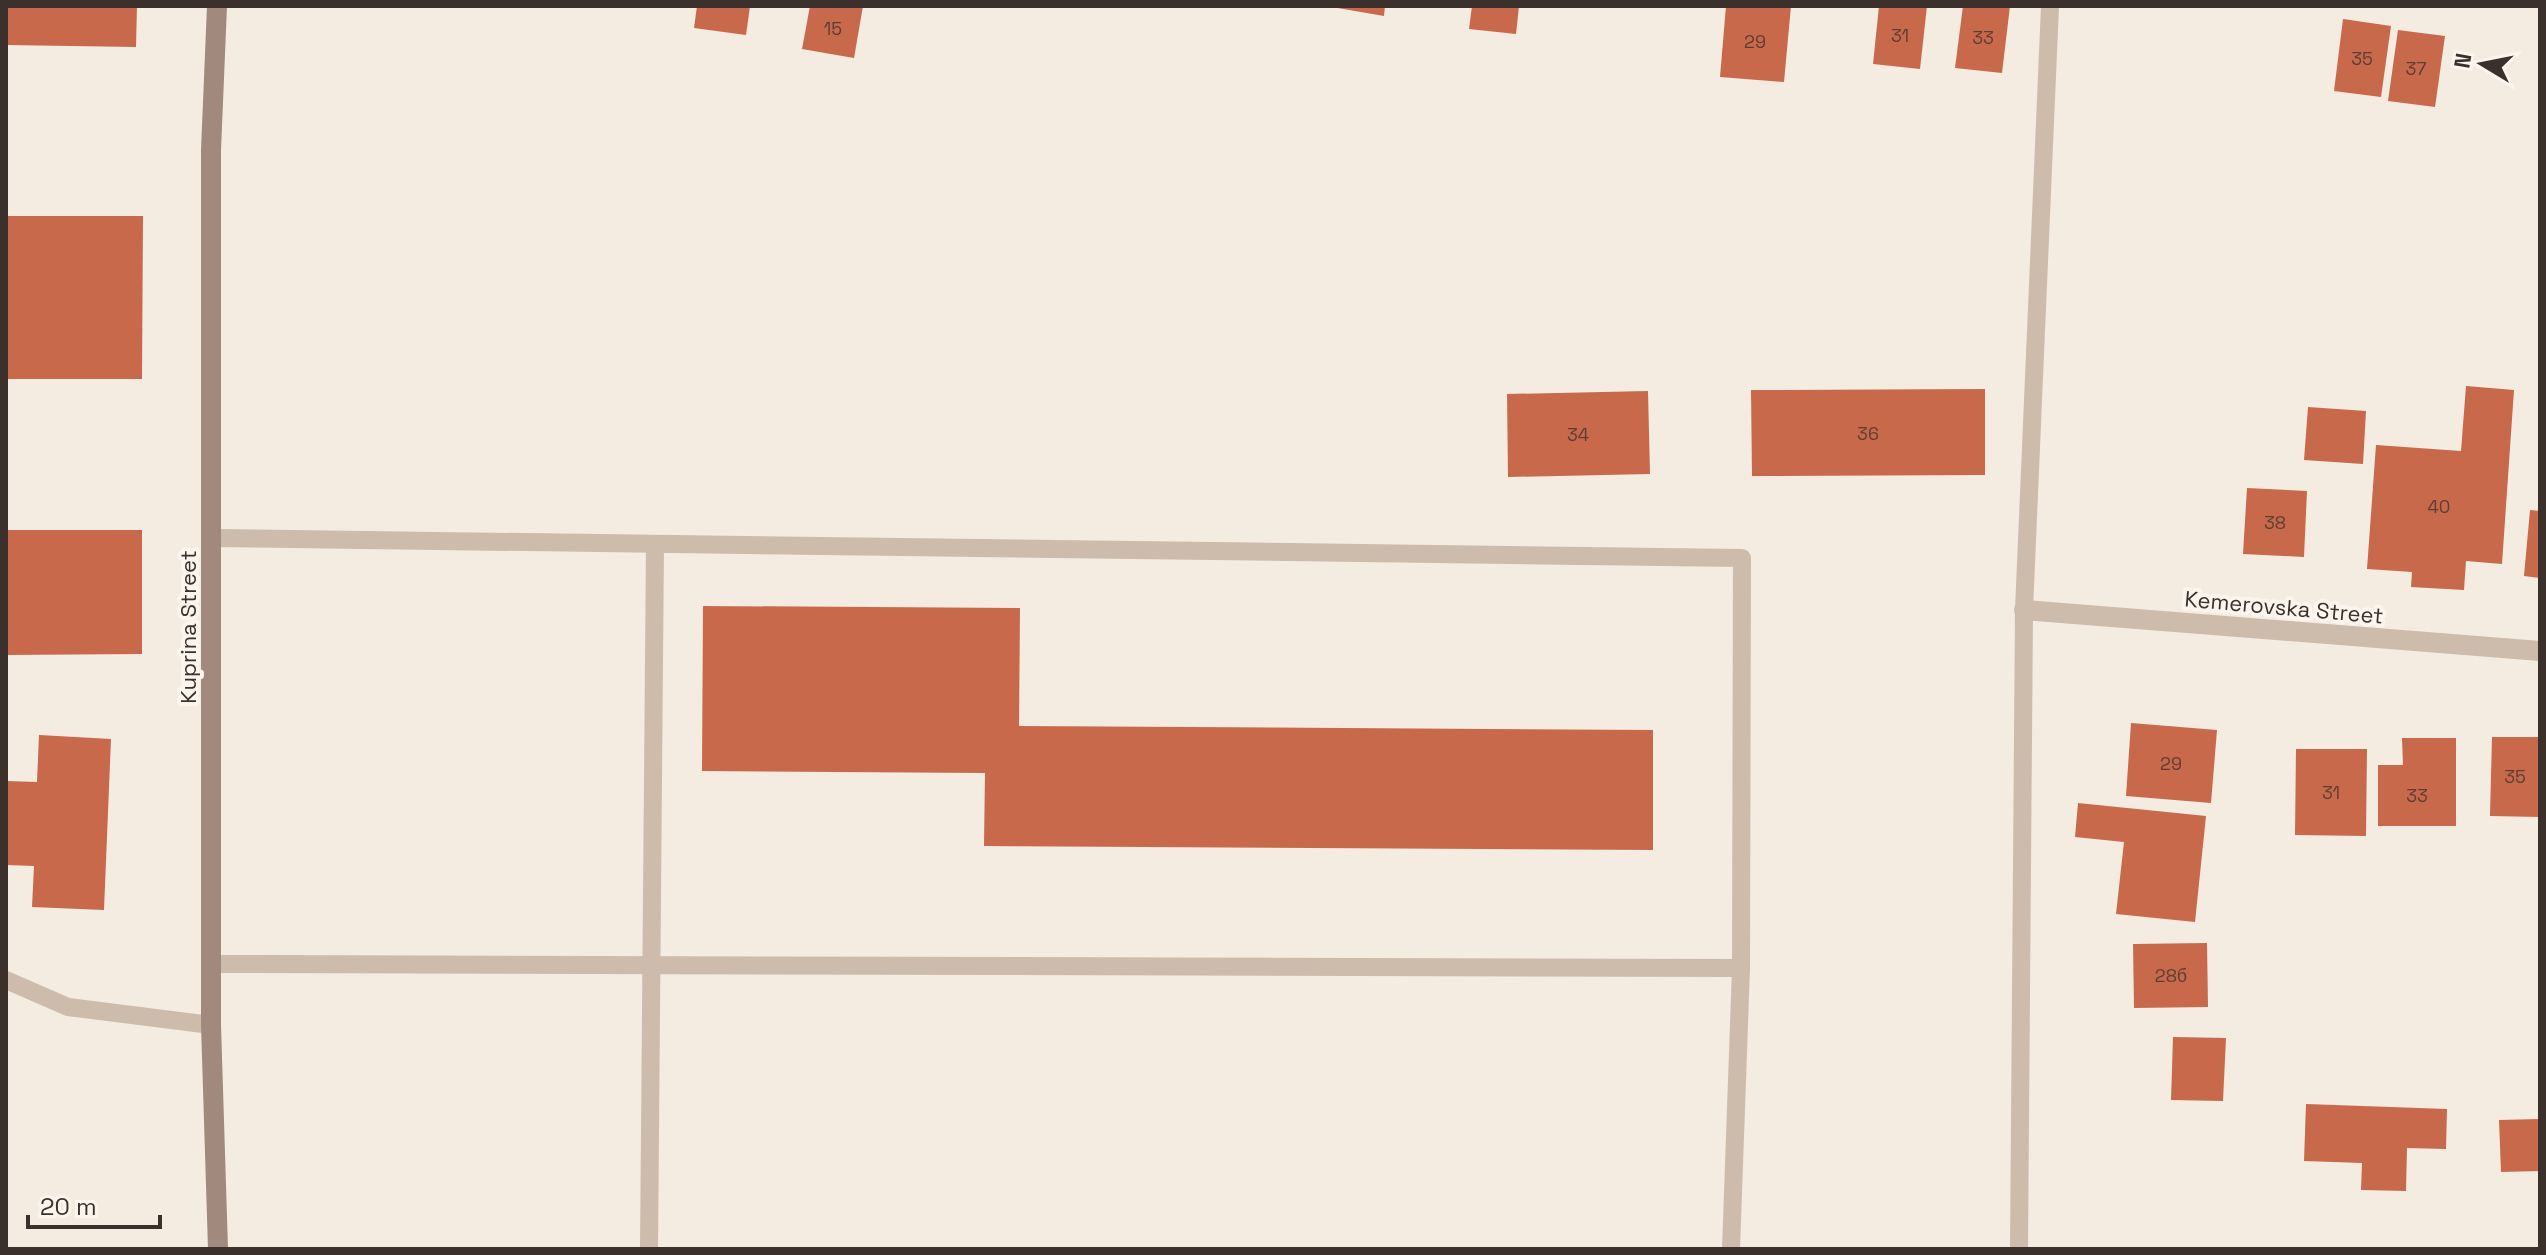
<svg xmlns="http://www.w3.org/2000/svg" width="2546" height="1255" font-family="'Space Grotesk',sans-serif">
  <style>
    .building { fill: #c8694b }
    .lines { fill: none; stroke-linecap: round; stroke-linejoin: round }
    .lane { stroke: #cdbbac; stroke-width: 18 }
    .street { stroke: #cdbbac; stroke-width: 20 }
    .secondary { stroke: #a18a7d; stroke-width: 20 }
    .labels { text-anchor: middle; dominant-baseline: central; stroke-width: 8; stroke-linejoin: round; paint-order: stroke }
    .number-label { font-size: 18px; fill: #5e3e33 }
    .street-label { font-size: 22px; fill: #3b302b; stroke: #fbf5ee }
  </style>
  <rect width="100%" height="100%" fill="#f4ebe1"/>
  <g class="building">
    <path d="M6 6H137L136 47 6 45Z"/>
    <path d="M697 6H750L746 35 694 28Z"/>
    <path d="M810 6H863L854 58 802 49Z"/>
    <path d="M1326 6H1385L1384 16Z"/>
    <path d="M1472 6H1519L1516 34 1469 29Z"/>
    <path d="M1726 6H1791L1784 82 1720 77Z"/>
    <path d="M1879 6H1927L1920 69 1873 64Z"/>
    <path d="M1963 6H2010L2002 73 1955 68Z"/>
    <path d="M2343 19 2391 26 2381 97 2334 91Z"/>
    <path d="M2398 30 2445 36 2435 107 2388 101Z"/>
    <path d="M6 216H143L142 379H6Z"/>
    <path d="M2466 386 2514 390 2502 564 2466 561 2464 590 2411 587 2412 572 2367 569 2376 445 2461 451Z"/>
    <path d="M1985 389V475L1752 476 1751 390Z"/>
    <path d="M1648 391 1650 474 1508 477 1507 394Z"/>
    <path d="M2308 407 2366 411 2363 464 2304 460Z"/>
    <path d="M2247 488 2307 491 2304 557 2243 554Z"/>
    <path d="M2530 510 2540 511V578L2524 576Z"/>
    <path d="M6 530H142V654L6 655Z"/>
    <path d="M703 606 1020 608 1019 726 1653 730V850L984 846 985 773 702 771Z"/>
    <path d="M2131 723 2217 730 2211 803 2126 796Z"/>
    <path d="M39 735 111 739 104 910 32 907 34 866 6 865V781L37 782Z"/>
    <path d="M2492 737H2540V817L2490 816Z"/>
    <path d="M2402 738H2456V826H2378V765H2403Z"/>
    <path d="M2296 749H2367L2366 836 2295 835Z"/>
    <path d="M2078 803 2206 816 2195 922 2116 914 2124 842 2075 837Z"/>
    <path d="M2207 943 2208 1007 2134 1008 2133 944Z"/>
    <path d="M2173 1037 2226 1038 2223 1101 2171 1100Z"/>
    <path d="M2306 1104 2447 1109 2446 1149 2407 1148 2406 1191 2361 1190 2362 1163 2304 1161Z"/>
    <path d="M2540 1119V1171L2501 1172 2499 1120Z"/>
  </g>
  <g class="lines">
    <g class="lane">
      <path d="M213 538 1742 558 1741 968 1731 1249"/>
      <path d="M211 964 1741 968"/>
      <path d="M6 980 68 1007 211 1025"/>
      <path d="M649 1249 655 544"/>
      <path d="M2019 1249 2024 610 2050 6"/>
    </g>
    <path class="street" d="M2024 610 2540 651"/>
    <path class="secondary" d="M217 6 211 150V1025L218 1249"/>
  </g>
  <g class="labels">
    <g class="number-label">
      <text x="833" y="28">15</text>
      <text x="1900" y="35">31</text>
      <text x="1983" y="37">33</text>
      <text x="1755" y="41">29</text>
      <text x="2362" y="58">35</text>
      <text x="2416" y="68">37</text>
      <text x="1868" y="433">36</text>
      <text x="1578" y="434">34</text>
      <text x="2439" y="506">40</text>
      <text x="2275" y="522">38</text>
      <text x="2171" y="763">29</text>
      <text x="2515" y="776">35</text>
      <text x="2331" y="792">31</text>
      <text x="2417" y="795">33</text>
      <text x="2171" y="975">28б</text>
    </g>
    <g class="street-label">
      <text transform="translate(2284 607) rotate(5)">Kemerovska Street</text>
      <text transform="translate(188 627) rotate(-90)">Kuprina Street</text>
    </g>
  </g>
  <rect width="2546" height="1255" fill="none" stroke="#3b302b" stroke-width="16"/>
  <g transform="translate(2482 64) rotate(280)" stroke="#fbf5ee" stroke-width="6" paint-order="stroke">
  <path d="M0-6L14 30L0 20L-14 30Z" fill="#3b302b"/>
  <text y="-12" font-size="22" font-weight="bold" text-anchor="middle" fill="#3b302b">N</text>
  </g>
  <path d="M28 1215v12h132v-12" fill="none" stroke="#3b302b" stroke-width="4"/>
  <text x="40" y="1215" font-size="24" fill="#3b302b" stroke="#fbf5ee" stroke-width="6" paint-order="stroke">20 m</text>
</svg>
